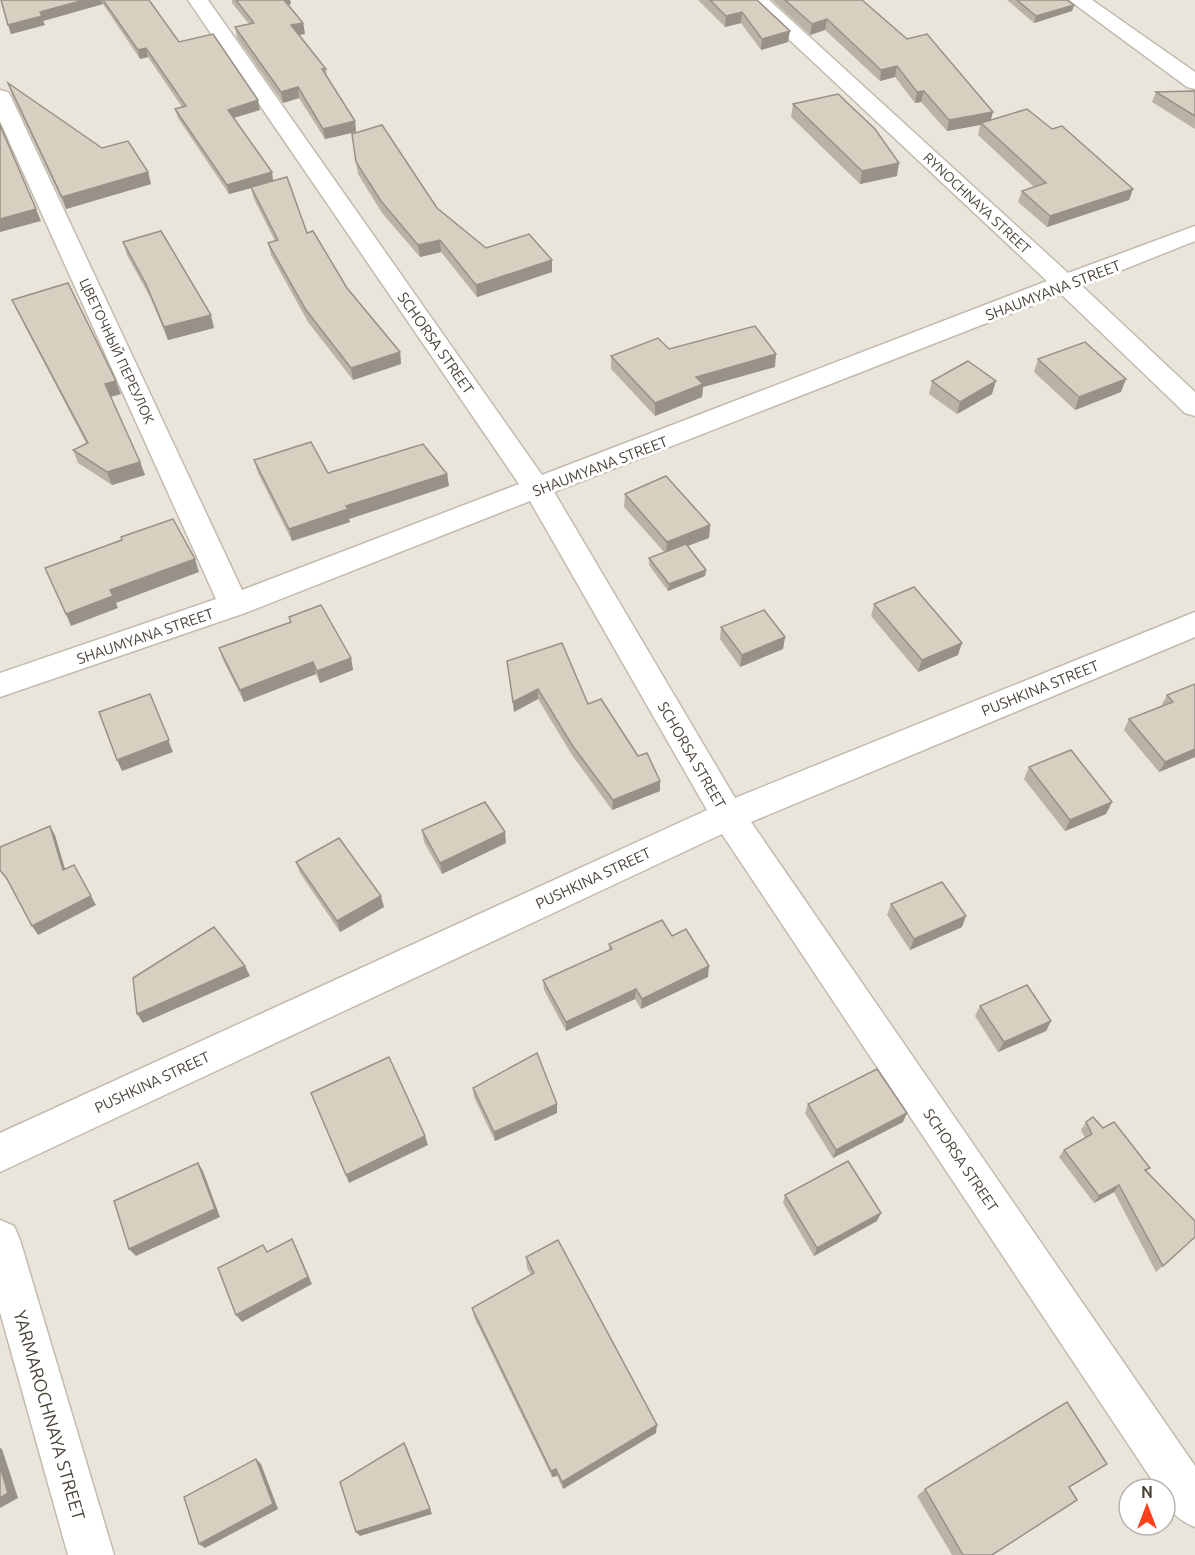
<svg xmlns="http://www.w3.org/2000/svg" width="1195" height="1555" font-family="Ubuntu,sans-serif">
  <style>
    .residential { fill: #eae5da; fill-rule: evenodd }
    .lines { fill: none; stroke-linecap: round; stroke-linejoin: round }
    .minor-casing { stroke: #c2bbae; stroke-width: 3 }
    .minor { fill: #fff; fill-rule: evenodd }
    .wall { fill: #bab2a6 }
    .shaded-wall { fill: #979187 }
    .building { fill: #d8cfc1; stroke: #979187; stroke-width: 1.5 }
    .labels { text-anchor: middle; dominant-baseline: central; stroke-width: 6; stroke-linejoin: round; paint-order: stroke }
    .far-street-label { font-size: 14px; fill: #4b4439; stroke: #fff }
    .street-label { font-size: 15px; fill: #4b4439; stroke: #fff }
    .near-street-label { font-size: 18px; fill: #4b4439; stroke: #fff }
  </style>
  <rect width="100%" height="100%" fill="#f6f3ec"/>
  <path class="residential" d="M0 0H1195V1555H0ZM1129 1489H1165V1525H1129Z"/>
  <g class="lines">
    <g class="minor-casing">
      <g id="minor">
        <path d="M188 0H208L542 475 1047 281 747 0H769L1068 273 1195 226V241L1082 286 1195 392V416L1185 413 1061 294 554 492 735 798 1195 612V637L751 822 1195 1466V1527C1178 1520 1165 1509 1165 1489H1158L722 834 0 1172V1133L707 810 530 501 245 613 0 697V673L216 599 0 121V90L8 92 11 97 242 590 519 484Z"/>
        <path d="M1069 0H1092L1195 72V89L1187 87Z"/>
        <path d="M0 1220 14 1226 20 1240 114 1555H68L0 1312Z"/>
      </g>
    </g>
    <use href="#minor" class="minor"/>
  </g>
  <g class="wall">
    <path d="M1 0H149L179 42 260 110 233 118 272 172 273 181 307 233 347 288 400 352 401 364 353 380 308 322 271 255 268 243 275 241 254 199 251 188 229 194 178 118 175 109 182 107 148 57 140 59 103 4 43 21 45 25 11 34Z"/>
    <path d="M232 0H290L291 4 288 5 303 23 305 34 298 35 326 69 327 77 355 121 356 132 325 139 299 98 283 103 237 38 235 27 249 24 232 3Z"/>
    <path d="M698 0H757L788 42 761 50 741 23 725 27Z"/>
    <path d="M772 0H862L991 120 1052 129 1133 189 1129 200 1047 227 1018 202 1022 191 1034 187 978 135 980 125 947 131 921 102 915 103 895 77 880 81 825 30 810 35Z"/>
    <path d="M1007 0H1067L1074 5 1072 11 1034 23Z"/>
    <path d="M8 83 102 148 148 172 151 184 66 209 12 95Z"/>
    <path d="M1195 91V129L1152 102 1156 92Z"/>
    <path d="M793 104 897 176 860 184 791 117Z"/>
    <path d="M352 134 437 208 486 248 552 272 477 297 441 252 420 257 382 213 358 174Z"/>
    <path d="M123 242 214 328 168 340 150 297 127 255Z"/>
    <path d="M12 300 121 394 111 397 140 462 145 475 112 485 78 463 73 450 86 443 18 313Z"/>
    <path d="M669 349 775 367 703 387 702 397 655 416 611 369V356Z"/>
    <path d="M1038 359 1121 392 1075 410 1034 372Z"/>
    <path d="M932 381 992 394 957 414 929 394Z"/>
    <path d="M254 460 328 473 447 474 449 486 349 519 350 522 292 541 258 473Z"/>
    <path d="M625 494 710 525 709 538 687 546 706 570 705 576 668 591 649 565V558L665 553 624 507Z"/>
    <path d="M874 604 958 655 918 672 871 616Z"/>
    <path d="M289 617 351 658 353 670 320 683 316 674 244 702 223 660 219 648 290 622Z"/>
    <path d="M721 627 785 637 783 649 740 667 720 639Z"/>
    <path d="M507 661 588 704 638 756 660 781V791L612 810 572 755 538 699 514 712Z"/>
    <path d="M1195 684V757L1159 772 1124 730 1129 719 1161 706 1167 695Z"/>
    <path d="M1029 767 1112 802 1106 814 1065 831 1024 779Z"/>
    <path d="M422 830 506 843 442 874 424 842Z"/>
    <path d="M296 862 384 907 340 932 300 873Z"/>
    <path d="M891 904 962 927 910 950 887 915Z"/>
    <path d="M672 936 708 977 641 1009 635 999 566 1031 544 990 543 980 609 950V944Z"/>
    <path d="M980 1006 1051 1021 1046 1031 998 1052 975 1016Z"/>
    <path d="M473 1088 557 1104V1113L495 1141 474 1097Z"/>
    <path d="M808 1104 903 1122 833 1158 805 1113Z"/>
    <path d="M1086 1122 1103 1128 1150 1168 1146 1171 1195 1237 1156 1272 1114 1192 1094 1203 1059 1157 1064 1150 1085 1138 1081 1130Z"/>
    <path d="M785 1195 877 1221 814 1256 783 1203Z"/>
    <path d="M526 1257 656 1433 563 1489 557 1476 552 1477 474 1317 472 1308 531 1275 527 1268Z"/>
    <path d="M925 1489 992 1555H952L917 1496Z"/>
  </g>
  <g class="shaded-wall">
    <path d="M84 0H101L103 4 43 21 45 25 11 34 8 25 40 12Z"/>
    <path d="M282 0H290L291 4 283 6Z"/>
    <path d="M1074 5 1072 11 1034 23 1036 16Z"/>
    <path d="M742 12 741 23 725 27 726 16Z"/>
    <path d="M827 19 825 30 810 35 812 24Z"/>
    <path d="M303 23 305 34 293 36 291 25Z"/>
    <path d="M790 31 788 42 761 50 762 39Z"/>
    <path d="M146 48 148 57 140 59 138 50Z"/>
    <path d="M897 66 895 77 880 81 881 70Z"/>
    <path d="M298 87 299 98 283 103 281 92Z"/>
    <path d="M924 91 921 102 915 103 917 92Z"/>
    <path d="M258 100 260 110 230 119 228 110Z"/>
    <path d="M993 112 990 123H981L980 125 947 131 949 120Z"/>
    <path d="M355 121 356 132 325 139 323 129Z"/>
    <path d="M899 163 897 176 860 184 862 171Z"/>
    <path d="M148 172 151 184 66 209 62 197Z"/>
    <path d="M272 172 273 182 229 194 227 185Z"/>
    <path d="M1133 189 1129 200 1047 227 1050 216Z"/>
    <path d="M36 209 41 221 0 232V219Z"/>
    <path d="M440 240 441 252 420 257 418 245Z"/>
    <path d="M552 260V272L477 297 476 285Z"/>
    <path d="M211 315 214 328 168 340 164 327Z"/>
    <path d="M400 352 401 364 353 380 351 368Z"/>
    <path d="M776 354 775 367 703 387 702 397 655 416V403L696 377Z"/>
    <path d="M1126 379 1121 392 1075 410 1079 397Z"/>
    <path d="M116 381 121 394 109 397 105 384Z"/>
    <path d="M996 381 992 394 957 414 960 402Z"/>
    <path d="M140 462 145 475 112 485 107 472Z"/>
    <path d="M447 474 449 486 349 519 350 522 292 541 289 529 346 506Z"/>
    <path d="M710 525 709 538 666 554 667 542Z"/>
    <path d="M195 559 199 572 116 603 118 608 71 626 66 614 110 590Z"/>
    <path d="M706 570 705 576 668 591 669 584Z"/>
    <path d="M785 637 783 649 740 667 742 655Z"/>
    <path d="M962 643 958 655 918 672 922 660Z"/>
    <path d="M351 658 353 670 320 683 317 671Z"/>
    <path d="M313 662 316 674 244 702 240 690Z"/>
    <path d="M538 689V699L514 712 513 702Z"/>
    <path d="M155 706 173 752 122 771 117 760Z"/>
    <path d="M1195 749V757L1159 772 1165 762Z"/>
    <path d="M660 781V791L612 810 613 800Z"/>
    <path d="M1112 802 1106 814 1065 831 1070 820Z"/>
    <path d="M50 826 55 835 68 879 63 870Z"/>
    <path d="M505 832 506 843 442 874 440 863Z"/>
    <path d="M74 865 96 905 38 935 32 926Z"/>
    <path d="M381 896 384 907 340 932 337 921Z"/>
    <path d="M966 916 962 927 910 950 914 939Z"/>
    <path d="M245 966 250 976 143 1023 137 1014Z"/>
    <path d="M709 966 708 977 641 1009 642 999Z"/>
    <path d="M636 989 635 999 566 1031V1022Z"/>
    <path d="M1051 1021 1046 1031 998 1052 1004 1042Z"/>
    <path d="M557 1104V1113L495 1141 494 1132Z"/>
    <path d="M907 1113 903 1122 833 1158 836 1150Z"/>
    <path d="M425 1136 428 1145 349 1183 346 1175Z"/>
    <path d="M198 1163 203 1171 220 1217 136 1256 129 1249Z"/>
    <path d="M1119 1185 1114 1192 1094 1203 1099 1196Z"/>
    <path d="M881 1213 877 1221 814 1256 817 1248Z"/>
    <path d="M292 1239 296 1247 312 1284 242 1322 236 1315Z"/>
    <path d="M657 1425 656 1433 563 1489 562 1482Z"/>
    <path d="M404 1443 407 1448 432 1514 360 1536 356 1532Z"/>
    <path d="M0 1448 2 1449 18 1498 0 1508Z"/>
    <path d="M256 1459 261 1464 278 1509 205 1548 199 1544Z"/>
    <path d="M556 1469 557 1476 552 1477 551 1471Z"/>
  </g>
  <g class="building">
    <path d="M1 0H84L40 12 42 16 8 25Z"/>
    <path d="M103 0H149L179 42 213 34 258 100 228 110 272 172 227 185 175 109 186 106 146 48 138 50Z"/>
    <path d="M236 0H284L303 23 291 25 326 69H322L355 121 323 129 298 87 281 92 235 27 254 23Z"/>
    <path d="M710 0H757L790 31 762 39 742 12 726 16Z"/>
    <path d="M785 0H862L907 39 927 34 993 112 949 120 924 91 917 92 897 66 881 70 827 19 812 24Z"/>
    <path d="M1017 0H1067L1074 5 1036 16Z"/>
    <path d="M8 83 102 148 128 141 148 172 62 197Z"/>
    <path d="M1195 91V116L1156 92Z"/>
    <path d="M838 94 875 129 899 163 862 171 793 104Z"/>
    <path d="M1027 109 1052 129 1062 126 1133 189 1050 216 1022 191 1046 183 981 123Z"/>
    <path d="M0 125 36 209 0 219Z"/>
    <path d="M382 125 437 208 486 248 529 234 552 260 476 285 440 240 418 245 381 201 356 162 352 134Z"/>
    <path d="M287 177 307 233 313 231 347 288 400 352 351 368 306 310 268 243 278 240 251 187Z"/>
    <path d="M161 231 211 315 164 327 146 284 123 242Z"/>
    <path d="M68 283 116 381 105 384 140 462 107 472 73 450 88 443 12 300Z"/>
    <path d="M755 326 776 354 696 377 703 384 655 403 611 356 658 338 669 349Z"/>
    <path d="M1085 342 1126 379 1079 397 1038 359Z"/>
    <path d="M968 361 996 381 960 402 932 381Z"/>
    <path d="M311 442 328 473 423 444 447 474 346 506 348 509 289 529 254 460Z"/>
    <path d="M666 476 710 525 667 542 625 494Z"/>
    <path d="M173 519 195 559 110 590 113 596 66 614 45 568 122 540 121 537Z"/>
    <path d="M686 544 706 570 669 584 649 558Z"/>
    <path d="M914 587 962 643 922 660 874 604Z"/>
    <path d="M321 605 351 658 317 671 313 662 240 690 219 648 291 622 289 617Z"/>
    <path d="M764 610 785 637 742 655 721 627Z"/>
    <path d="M562 643 588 704 601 699 638 756 647 753 660 781 613 800 572 745 538 689 513 702 507 661Z"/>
    <path d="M1195 684V749L1165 762 1129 719 1173 702 1167 695Z"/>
    <path d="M150 694 169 740 117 760 99 712Z"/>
    <path d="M1071 750 1112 802 1070 820 1029 767Z"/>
    <path d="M485 802 505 832 440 863 422 830Z"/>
    <path d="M50 826 63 870 74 865 91 896 32 926 7 879 0 870V847Z"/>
    <path d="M339 838 381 896 337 921 296 862Z"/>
    <path d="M942 882 966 916 914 939 891 904Z"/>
    <path d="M662 920 672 936 686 929 709 966 642 999 636 989 566 1022 543 980 612 949 609 944Z"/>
    <path d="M214 927 245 966 137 1014 133 978Z"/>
    <path d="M1027 985 1051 1021 1004 1042 980 1006Z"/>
    <path d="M537 1053 557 1104 494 1132 473 1088Z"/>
    <path d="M389 1057 425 1136 346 1175 311 1093Z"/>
    <path d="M877 1069 907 1113 836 1150 808 1104Z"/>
    <path d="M1093 1117 1103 1128 1114 1122 1150 1168 1145 1170 1195 1221V1237L1163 1266 1119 1185 1099 1196 1064 1150 1092 1134 1086 1122Z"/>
    <path d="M848 1161 881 1213 817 1248 785 1195Z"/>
    <path d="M198 1163 215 1209 129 1249 114 1201Z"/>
    <path d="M292 1239 308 1277 236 1315 218 1268 263 1245 267 1252Z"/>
    <path d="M558 1240 657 1425 562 1482 556 1469 551 1471 472 1308 534 1273 526 1257Z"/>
    <path d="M1067 1402 1107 1464 1069 1487 1077 1500 992 1555H963L925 1489Z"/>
    <path d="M404 1443 430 1509 356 1532 340 1482Z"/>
    <path d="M256 1459 273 1504 199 1544 184 1497Z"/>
    <path d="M0 1466 8 1493 0 1498Z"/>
  </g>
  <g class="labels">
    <g class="far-street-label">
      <text transform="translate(977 203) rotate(43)">RYNOCHNAYA STREET</text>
      <text transform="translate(117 351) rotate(65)">ЦВЕТОЧНЫЙ ПЕРЕУЛОК</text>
    </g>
    <g class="street-label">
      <text transform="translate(1053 290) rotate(-21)">SHAUMYANA STREET</text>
      <text transform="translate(436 343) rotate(55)">SCHORSA STREET</text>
      <text transform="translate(600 466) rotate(-21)">SHAUMYANA STREET</text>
      <text transform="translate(145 636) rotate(-19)">SHAUMYANA STREET</text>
      <text transform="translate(1040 688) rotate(-22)">PUSHKINA STREET</text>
      <text transform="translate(692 755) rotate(60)">SCHORSA STREET</text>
      <text transform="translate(593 878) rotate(-25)">PUSHKINA STREET</text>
      <text transform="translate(152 1082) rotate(-25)">PUSHKINA STREET</text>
      <text transform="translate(961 1160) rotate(56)">SCHORSA STREET</text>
    </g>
    <g class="near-street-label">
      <text transform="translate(50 1415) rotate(74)">YARMAROCHNAYA STREET</text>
    </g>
  </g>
  <g transform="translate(1147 1507)"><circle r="28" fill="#ffffff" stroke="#b7b4b0" stroke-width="1.5"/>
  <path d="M0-4.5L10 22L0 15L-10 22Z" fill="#fc3f1d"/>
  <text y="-9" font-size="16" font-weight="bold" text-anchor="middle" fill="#4b4439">N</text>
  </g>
</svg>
